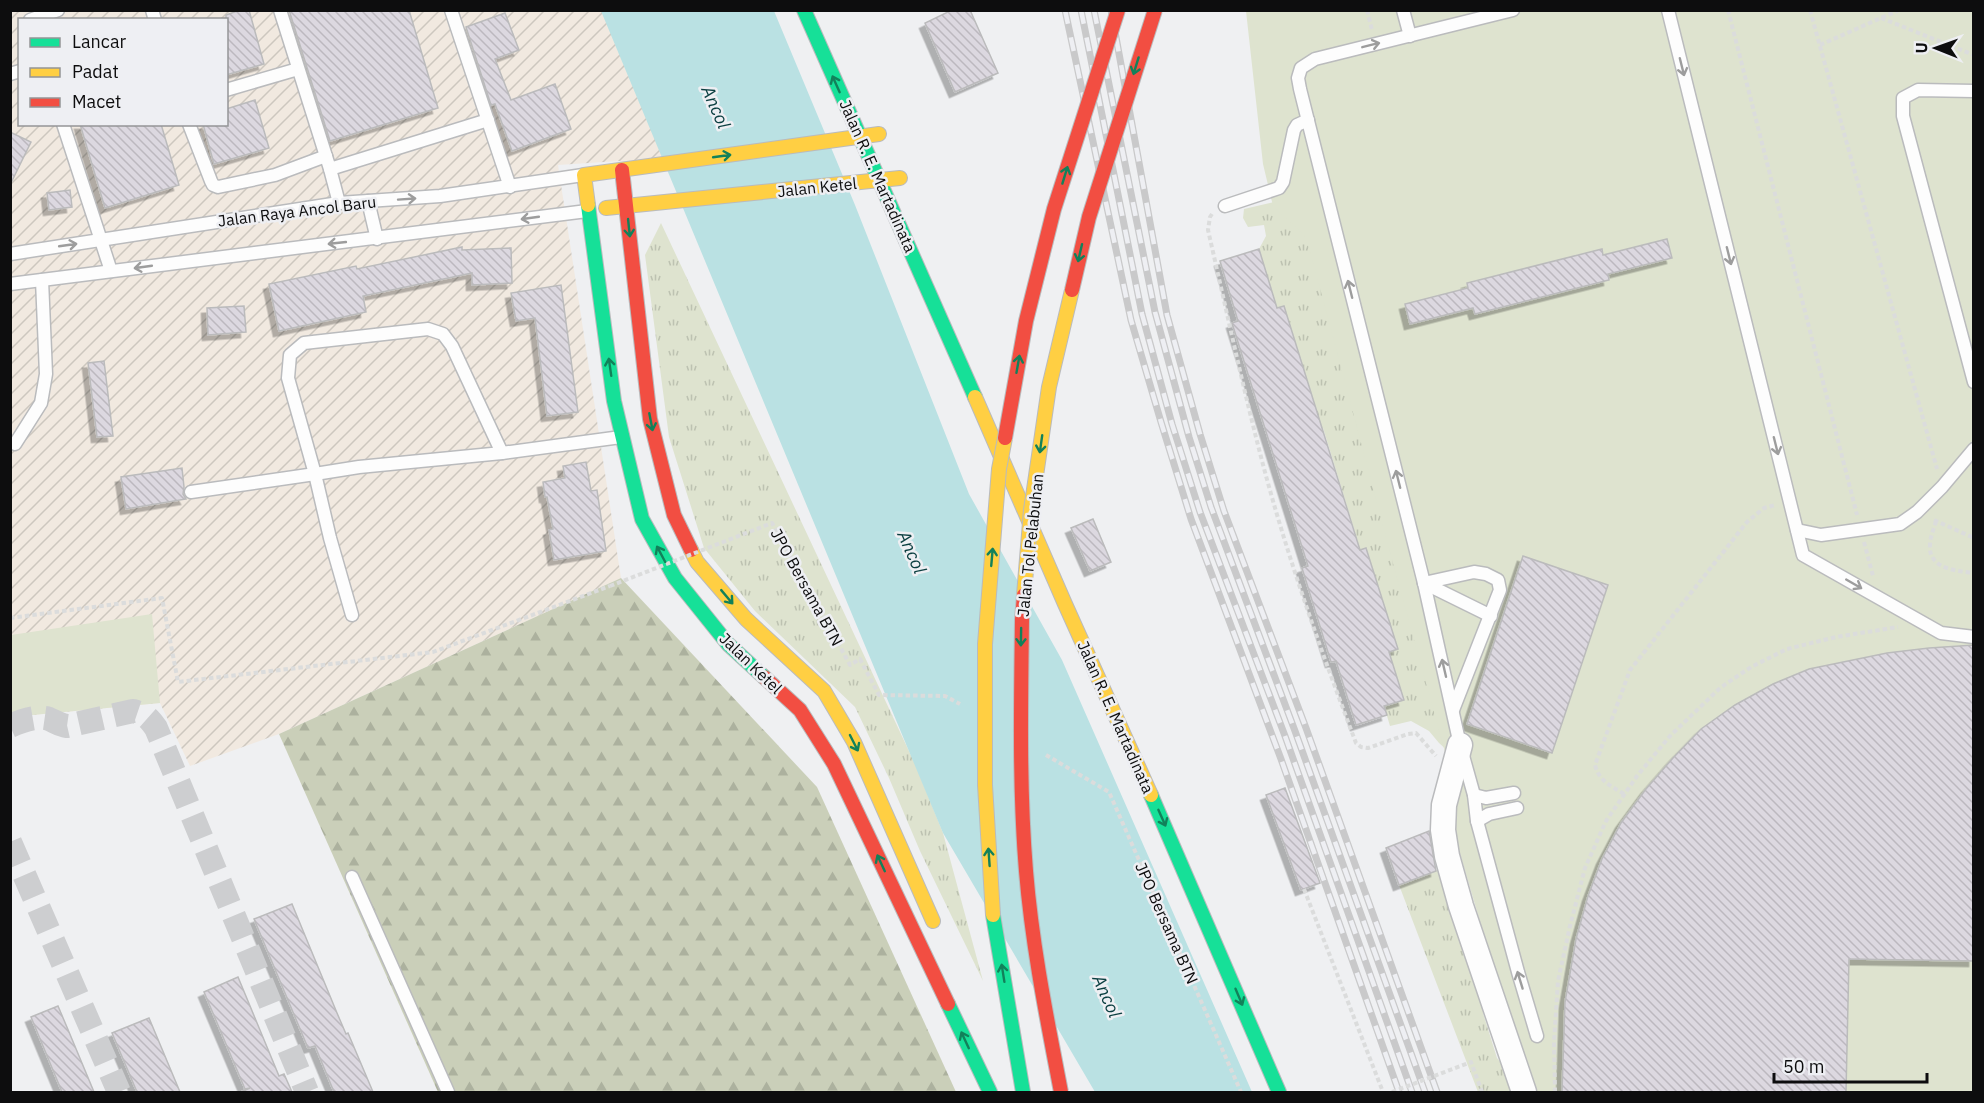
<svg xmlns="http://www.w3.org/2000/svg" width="1984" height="1103" font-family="'IBM Plex Sans',sans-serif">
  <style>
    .industrial { fill: url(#industrial-furrows); fill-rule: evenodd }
    .grass { fill: url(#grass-tufts) }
    .forest { fill: url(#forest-firs) }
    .pitch { fill: #dee3cf }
    .water { fill: #bae1e3 }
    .building { fill: url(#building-back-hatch); stroke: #bbbbbc; stroke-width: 1.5; filter: url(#shadow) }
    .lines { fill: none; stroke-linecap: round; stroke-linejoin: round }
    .street-tunnel { stroke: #cdced0; stroke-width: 24; stroke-dasharray: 24 12; stroke-linecap: butt }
    .lane-casing { stroke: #babbbd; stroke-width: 15 }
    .street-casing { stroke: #babbbd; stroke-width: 27 }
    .fast-casing { stroke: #babbbd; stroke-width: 16 }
    .slow-casing { stroke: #babbbd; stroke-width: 16 }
    .jam-casing { stroke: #babbbd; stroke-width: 16 }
    .path { stroke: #dbdcdc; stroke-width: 4; stroke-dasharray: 4.5 3; stroke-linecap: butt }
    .lane { stroke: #fdfdfd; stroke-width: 12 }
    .street { stroke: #fdfdfd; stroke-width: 24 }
    .fast { stroke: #16e098; stroke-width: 14 }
    .slow { stroke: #ffcf43; stroke-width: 14 }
    .jam { stroke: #f24e42; stroke-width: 14 }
    .rail-casing { stroke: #c9c9ca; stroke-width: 7 }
    .rail { stroke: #eeeff3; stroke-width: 4.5; stroke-dasharray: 14; stroke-linecap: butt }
    .slow-bridge-casing { stroke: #babbbd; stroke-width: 16; stroke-linecap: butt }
    .jam-bridge-casing { stroke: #babbbd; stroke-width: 16; stroke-linecap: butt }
    .path-bridge { stroke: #dbdcdc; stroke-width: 4; stroke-dasharray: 4.5 3; stroke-linecap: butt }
    .slow-bridge { stroke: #ffcf43; stroke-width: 14 }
    .jam-bridge { stroke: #f24e42; stroke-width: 14 }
    .oneway { stroke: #9d9d9d }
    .oneway2 { stroke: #12815a }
    .labels { text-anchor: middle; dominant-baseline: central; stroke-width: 5; stroke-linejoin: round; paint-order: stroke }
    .street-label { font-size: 16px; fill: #0d0d0e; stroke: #eeeff3 }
    .water-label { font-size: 18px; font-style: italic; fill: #0b3f41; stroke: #eeeff3 }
  </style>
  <defs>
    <pattern id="industrial-furrows" width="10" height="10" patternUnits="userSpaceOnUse" patternTransform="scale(1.5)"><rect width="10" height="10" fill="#f1e9e0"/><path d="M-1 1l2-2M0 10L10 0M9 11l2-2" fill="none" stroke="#cdc7bf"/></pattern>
    <pattern id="grass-tufts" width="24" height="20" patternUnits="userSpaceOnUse" patternTransform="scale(1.5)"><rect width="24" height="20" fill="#dee3cf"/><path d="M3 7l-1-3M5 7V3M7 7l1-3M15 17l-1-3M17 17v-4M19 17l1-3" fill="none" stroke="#bdc2b1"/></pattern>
    <pattern id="forest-firs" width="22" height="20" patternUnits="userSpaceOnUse" patternTransform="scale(1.5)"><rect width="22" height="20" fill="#cacfb9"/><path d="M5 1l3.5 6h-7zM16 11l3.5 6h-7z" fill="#acb19e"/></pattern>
    <pattern id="building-back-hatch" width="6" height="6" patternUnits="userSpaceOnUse" patternTransform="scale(1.5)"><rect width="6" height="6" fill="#dcd8e0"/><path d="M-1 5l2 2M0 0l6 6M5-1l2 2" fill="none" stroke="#bcb8bf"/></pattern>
    <filter id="shadow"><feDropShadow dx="-5.5" dy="5.5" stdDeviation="0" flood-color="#0004"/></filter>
  </defs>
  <rect width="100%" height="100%" fill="#eff0f2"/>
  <path class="industrial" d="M11 11H603L665 158 558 165 621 578 279 734 190 766 160 703 11 717ZM20 20H226V124H20Z"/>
  <g class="grass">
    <path d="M1300 143 1449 752 1439 743 1429 731 1411 721 1390 726 1384 706 1404 700 1389 652 1383 601 1366 548 1341 556 1358 542 1323 428 1314 430 1317 412 1284 306 1277 308 1259 249 1266 236 1264 225 1248 227 1243 218 1244 209 1278 201Z"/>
    <path d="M661 223 916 766 943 833 983 981 920 851 889 778 855 707 755 611 704 548 669 437 645 255Z"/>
    <path d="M1445 867 1486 1005 1483 1013 1497 1058 1512 1076 1518 1092H1478L1399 885Z"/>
  </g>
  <path class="forest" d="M621 578 817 787 956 1092H438L279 734Z"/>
  <g class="pitch">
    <path d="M1246 11H1973V1092H1535L1503 1000 1454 833 1445 752 1394 567 1311 254 1304 235 1273 206 1263 164Z"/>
    <path d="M152 614 160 703 11 717V635Z"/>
  </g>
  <path class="water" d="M601 11H774L855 205 969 494 1062 660 1252 1092H1095L943 833Z"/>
  <g class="building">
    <path d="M240 10H249L264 64 226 75V15Z"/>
    <path d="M289 10H409L438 108 330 141Z"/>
    <path d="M952 10H970L998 73 955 92 925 23Z"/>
    <path d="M505 13 519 50 495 59 511 100 555 84 571 129 512 151 495 104 491 105 466 27Z"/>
    <path d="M255 100 269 148 214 164 203 124H226V109Z"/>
    <path d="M80 124H161L179 185 105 208Z"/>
    <path d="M10 132 31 142 10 185Z"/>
    <path d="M70 190 72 207 49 210 47 193Z"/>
    <path d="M1667 239 1672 258 1608 274 1609 280 1475 314 1473 308 1410 324 1405 304 1468 288 1467 283 1602 249 1603 255Z"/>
    <path d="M462 247V250L511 248 512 283 472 285V273L363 296 366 312 279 331 269 284 356 266 357 269Z"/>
    <path d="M1259 249 1277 308 1284 306 1360 550 1366 548 1398 649 1389 652 1404 700 1384 706 1387 715 1356 725 1336 661 1331 662 1302 568 1308 566 1232 323 1238 321 1220 261Z"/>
    <path d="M561 285 578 412 547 416 535 318 516 321 511 293Z"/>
    <path d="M244 306 246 332 208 335 207 308Z"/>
    <path d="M104 361 113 436 97 437 88 363Z"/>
    <path d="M586 462 591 491 597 490 606 551 554 560 549 530 553 529 547 497H545L543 482 565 478 563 466Z"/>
    <path d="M182 468 184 487 183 494 186 499 126 509 121 477Z"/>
    <path d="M1093 519 1111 562 1090 571 1071 528Z"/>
    <path d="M1523 556 1608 585 1552 753 1467 724Z"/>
    <path d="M1974 645V961L1849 959 1846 1092H1562L1565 1002 1576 939 1588 896 1602 859 1621 823 1646 789 1673 758 1701 729 1735 705 1773 684 1809 669 1887 653 1929 648Z"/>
    <path d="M1285 788 1320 883 1301 890 1266 795Z"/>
    <path d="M1429 831 1436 871 1399 885 1386 848Z"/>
    <path d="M292 904 337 1013 346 1034 348 1033 373 1092H334L315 1046 308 1048 254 919Z"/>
    <path d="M238 977 279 1076 284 1074 292 1092H241L250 1088 245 1089 204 992Z"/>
    <path d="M58 1006 69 1032 94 1092H62L31 1017Z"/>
    <path d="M149 1018 162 1049 180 1092H137L112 1033Z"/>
  </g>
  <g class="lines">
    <g class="street-tunnel">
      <path d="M10 726C21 721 37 715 49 719 56 722 60 725 67 726L133 711C145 714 149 718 156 728L307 1092"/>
      <path d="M10 842 119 1092"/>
    </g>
    <g class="lane-casing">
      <g id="lane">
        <path d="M152 10 155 20"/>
        <path d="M280 10 330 169 339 203"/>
        <path d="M451 10 510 187"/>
        <path d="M1403 10 1410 36"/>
        <path d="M1513 10 1315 59 1301 68 1298 78 1300 89 1424 583 1460 745 1474 795 1477 821 1518 972 1537 1036"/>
        <path d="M1668 10 1803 555 1941 633 1974 637"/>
        <path d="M30 20 58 10"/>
        <path d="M10 74 20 71"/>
        <path d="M226 90 298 69"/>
        <path d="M1974 91 1918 90 1903 98V116L1974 382"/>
        <path d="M63 124 111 271"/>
        <path d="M189 124 211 181 213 185 218 187 275 175 326 156"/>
        <path d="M330 169 488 120"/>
        <path d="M368 201 377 239"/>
        <path d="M1225 206 1279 188 1283 182 1294 130 1297 125 1308 120"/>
        <path d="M10 254 339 203 440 196 583 175"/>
        <path d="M10 284 587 211"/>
        <path d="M15 444 41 403 46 374 42 280"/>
        <path d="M191 492 315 474 288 378 290 355 304 343 428 329 443 334 452 346 502 453 621 437"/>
        <path d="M1797 530 1821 535 1900 524 1917 512 1942 487 1974 449"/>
        <path d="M1424 583 1474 572 1486 574 1498 580 1500 590 1453 710"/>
        <path d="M1424 583 1491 616"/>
        <path d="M352 615 330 538 315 474 359 467 502 453"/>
        <path d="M1474 795 1486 798 1514 793"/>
        <path d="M1477 821 1489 814 1517 808"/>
        <path d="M352 877 448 1092"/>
      </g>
    </g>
    <g class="street-casing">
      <path id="street" d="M1460 745 1444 805 1443 830 1447 856 1461 906 1524 1092"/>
    </g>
    <g class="fast-casing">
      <g id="fast">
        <path d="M804 10 975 397"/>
        <path d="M588 205 614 401 642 519 675 578 728 644 764 677"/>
        <path d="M1151 795 1279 1092"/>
        <path d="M993 915 1023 1092"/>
        <path d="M948 1004 990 1092"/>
      </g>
    </g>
    <g class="slow-casing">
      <g id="slow">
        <path d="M588 205 584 175 879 134"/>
        <path d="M606 208 900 178"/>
        <path d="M975 397 1065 604 1151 795"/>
        <path d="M691 550 697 562 746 619 824 691 854 742 933 921"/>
      </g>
    </g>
    <g class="jam-casing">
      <g id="jam">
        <path d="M622 170 650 419 674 515 691 550"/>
        <path d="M764 677 800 710 834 764 948 1004"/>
      </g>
    </g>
    <g class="path">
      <path d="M1367 10 1372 30"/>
      <path d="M1728 10 1857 515"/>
      <path d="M1810 10 1937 469"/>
      <path d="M1881 18 1974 55"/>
      <path d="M1820 45 1899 10"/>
      <path d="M1212 214 1210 217 1208 230C1225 304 1241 379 1260 453 1285 551 1320 648 1356 743L1361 747 1368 748 1408 734 1416 733 1436 756"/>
      <path d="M1934 520 1974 538"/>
      <path d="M1936 521C1934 529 1930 537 1930 545 1928 569 1957 571 1974 573"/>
      <path d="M1864 542 1873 576"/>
      <path d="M805 583 850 665 860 659 879 695 945 696 960 704"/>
      <path d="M10 618 162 598 178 682 433 652 610 586"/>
      <path d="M1046 755 1109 792 1241 1092"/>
      <path d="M1624 794C1611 786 1599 781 1595 765L1630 670 1747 522 1764 508 1775 505"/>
      <path d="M1304 889 1383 1092"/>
      <path d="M1555 1092 1554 1042 1558 981 1570 926 1585 868 1606 821 1637 776 1670 736 1720 688 1751 667 1787 649 1836 637 1898 627"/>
    </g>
    <use href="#lane" class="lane"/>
    <use href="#street" class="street"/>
    <use href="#fast" class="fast"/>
    <use href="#slow" class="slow"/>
    <use href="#jam" class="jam"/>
    <g class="rail-casing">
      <g id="rail">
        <path d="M1065 10 1131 320 1161 422 1191 519 1281 759 1399 1092"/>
        <path d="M1081 10 1142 314 1172 424 1200 512 1285 736 1412 1092"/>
        <path d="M1094 10 1155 312 1189 437 1211 507 1295 731 1425 1092"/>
        <path d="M1111 10 1167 315 1200 434 1224 511 1306 728 1437 1092"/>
      </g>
    </g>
    <use href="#rail" class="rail"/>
    <g class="slow-bridge-casing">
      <g id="slow-bridge">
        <path d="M1024 595 1031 510 1049 387 1072 290"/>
        <path d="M993 915 985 785V644L999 469 1005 438"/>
      </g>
    </g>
    <g class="jam-bridge-casing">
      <g id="jam-bridge">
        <path d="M1072 290 1089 217 1155 10"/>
        <path d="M1005 438 1026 321 1054 209 1118 10"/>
        <path d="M1024 595 1022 619C1021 703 1019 787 1026 871 1032 945 1047 1019 1061 1092"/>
      </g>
    </g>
    <g class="path-bridge">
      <path d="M610 586 772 523 805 583"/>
      <path d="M1392 1092 1471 1062 1482 1092"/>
    </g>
    <use href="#slow-bridge" class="slow-bridge"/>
    <use href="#jam-bridge" class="jam-bridge"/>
  </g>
  <defs><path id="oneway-shaft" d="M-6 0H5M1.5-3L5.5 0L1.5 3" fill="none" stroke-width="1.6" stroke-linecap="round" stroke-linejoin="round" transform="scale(1.5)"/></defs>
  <g class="oneway">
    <use href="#oneway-shaft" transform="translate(1371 45) rotate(-14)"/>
    <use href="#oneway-shaft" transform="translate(1682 67) rotate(76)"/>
    <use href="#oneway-shaft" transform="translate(407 199) rotate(-4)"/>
    <use href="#oneway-shaft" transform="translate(530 218) rotate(172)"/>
    <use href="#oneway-shaft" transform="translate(337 243) rotate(174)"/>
    <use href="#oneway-shaft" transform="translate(68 245) rotate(-8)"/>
    <use href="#oneway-shaft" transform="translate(1729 256) rotate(76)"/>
    <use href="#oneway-shaft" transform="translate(143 267) rotate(172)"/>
    <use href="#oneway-shaft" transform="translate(1350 289) rotate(-104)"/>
    <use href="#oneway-shaft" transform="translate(1776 446) rotate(76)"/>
    <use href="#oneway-shaft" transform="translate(1398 479) rotate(-104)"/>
    <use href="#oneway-shaft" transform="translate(1854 584) rotate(30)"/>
    <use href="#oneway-shaft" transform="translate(1444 668) rotate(-103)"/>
    <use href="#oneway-shaft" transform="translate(1520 980) rotate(-107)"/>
  </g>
  <g class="oneway2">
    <use href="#oneway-shaft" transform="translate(1136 66) rotate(107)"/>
    <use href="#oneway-shaft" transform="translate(836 84) rotate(-114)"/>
    <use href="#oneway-shaft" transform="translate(722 156) rotate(-8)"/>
    <use href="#oneway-shaft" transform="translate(1065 175) rotate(-73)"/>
    <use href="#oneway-shaft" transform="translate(629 228) rotate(84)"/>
    <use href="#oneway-shaft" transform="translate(1080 253) rotate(103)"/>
    <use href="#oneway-shaft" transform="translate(1018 364) rotate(-80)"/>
    <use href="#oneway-shaft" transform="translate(610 367) rotate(-98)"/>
    <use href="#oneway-shaft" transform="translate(651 422) rotate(79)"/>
    <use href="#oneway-shaft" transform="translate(1041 444) rotate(98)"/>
    <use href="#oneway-shaft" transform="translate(661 554) rotate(-118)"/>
    <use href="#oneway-shaft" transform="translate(992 557) rotate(-85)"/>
    <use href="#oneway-shaft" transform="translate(727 597) rotate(50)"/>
    <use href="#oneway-shaft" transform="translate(1021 637) rotate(91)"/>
    <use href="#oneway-shaft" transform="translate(854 743) rotate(63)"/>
    <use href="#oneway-shaft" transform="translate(1162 818) rotate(66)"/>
    <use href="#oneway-shaft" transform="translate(989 857) rotate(-94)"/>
    <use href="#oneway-shaft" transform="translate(881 863) rotate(-115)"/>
    <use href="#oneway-shaft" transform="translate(1003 973) rotate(-99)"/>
    <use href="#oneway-shaft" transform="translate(1239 997) rotate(67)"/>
    <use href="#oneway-shaft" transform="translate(965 1040) rotate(-115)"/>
  </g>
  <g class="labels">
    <g class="street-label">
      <text transform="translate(878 176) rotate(66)">Jalan R. E. Martadinata</text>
      <text transform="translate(817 187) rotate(-6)">Jalan Ketel</text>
      <text transform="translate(297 211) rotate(-7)">Jalan Raya Ancol Baru</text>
      <text transform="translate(1030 545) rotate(-84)">Jalan Tol Pelabuhan</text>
      <text transform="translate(807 587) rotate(61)">JPO Bersama BTN</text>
      <text transform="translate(751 663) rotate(44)">Jalan Ketel</text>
      <text transform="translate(1116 717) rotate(66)">Jalan R. E. Martadinata</text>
      <text transform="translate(1167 923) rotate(66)">JPO Bersama BTN</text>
    </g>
    <g class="water-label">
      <text transform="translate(716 107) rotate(66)">Ancol</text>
      <text transform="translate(912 552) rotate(66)">Ancol</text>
      <text transform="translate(1107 996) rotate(66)">Ancol</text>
    </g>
  </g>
  <rect width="1984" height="1103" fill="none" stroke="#0d0d0e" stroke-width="24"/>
  <rect x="18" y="18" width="210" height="108" fill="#eeeff3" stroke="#949597" stroke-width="1.5"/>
  <rect x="30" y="38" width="30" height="9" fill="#16e098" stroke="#949597" stroke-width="1.5"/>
  <text x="72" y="48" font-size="18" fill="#0d0d0e">Lancar</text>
  <rect x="30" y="68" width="30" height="9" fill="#ffcf43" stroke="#949597" stroke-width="1.5"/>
  <text x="72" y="78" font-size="18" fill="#0d0d0e">Padat</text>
  <rect x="30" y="98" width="30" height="9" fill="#f24e42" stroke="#949597" stroke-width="1.5"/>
  <text x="72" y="108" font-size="18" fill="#0d0d0e">Macet</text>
  <g transform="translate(1936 48) rotate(271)" stroke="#eeeff3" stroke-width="4.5" paint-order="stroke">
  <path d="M0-4.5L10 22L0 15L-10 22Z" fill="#0d0d0e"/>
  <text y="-9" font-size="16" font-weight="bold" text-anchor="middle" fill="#0d0d0e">U</text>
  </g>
  <path d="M1774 1073v9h153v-9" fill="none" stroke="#0d0d0e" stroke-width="3"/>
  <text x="1783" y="1073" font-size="18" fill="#0d0d0e" stroke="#eeeff3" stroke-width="4.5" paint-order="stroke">50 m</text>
</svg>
